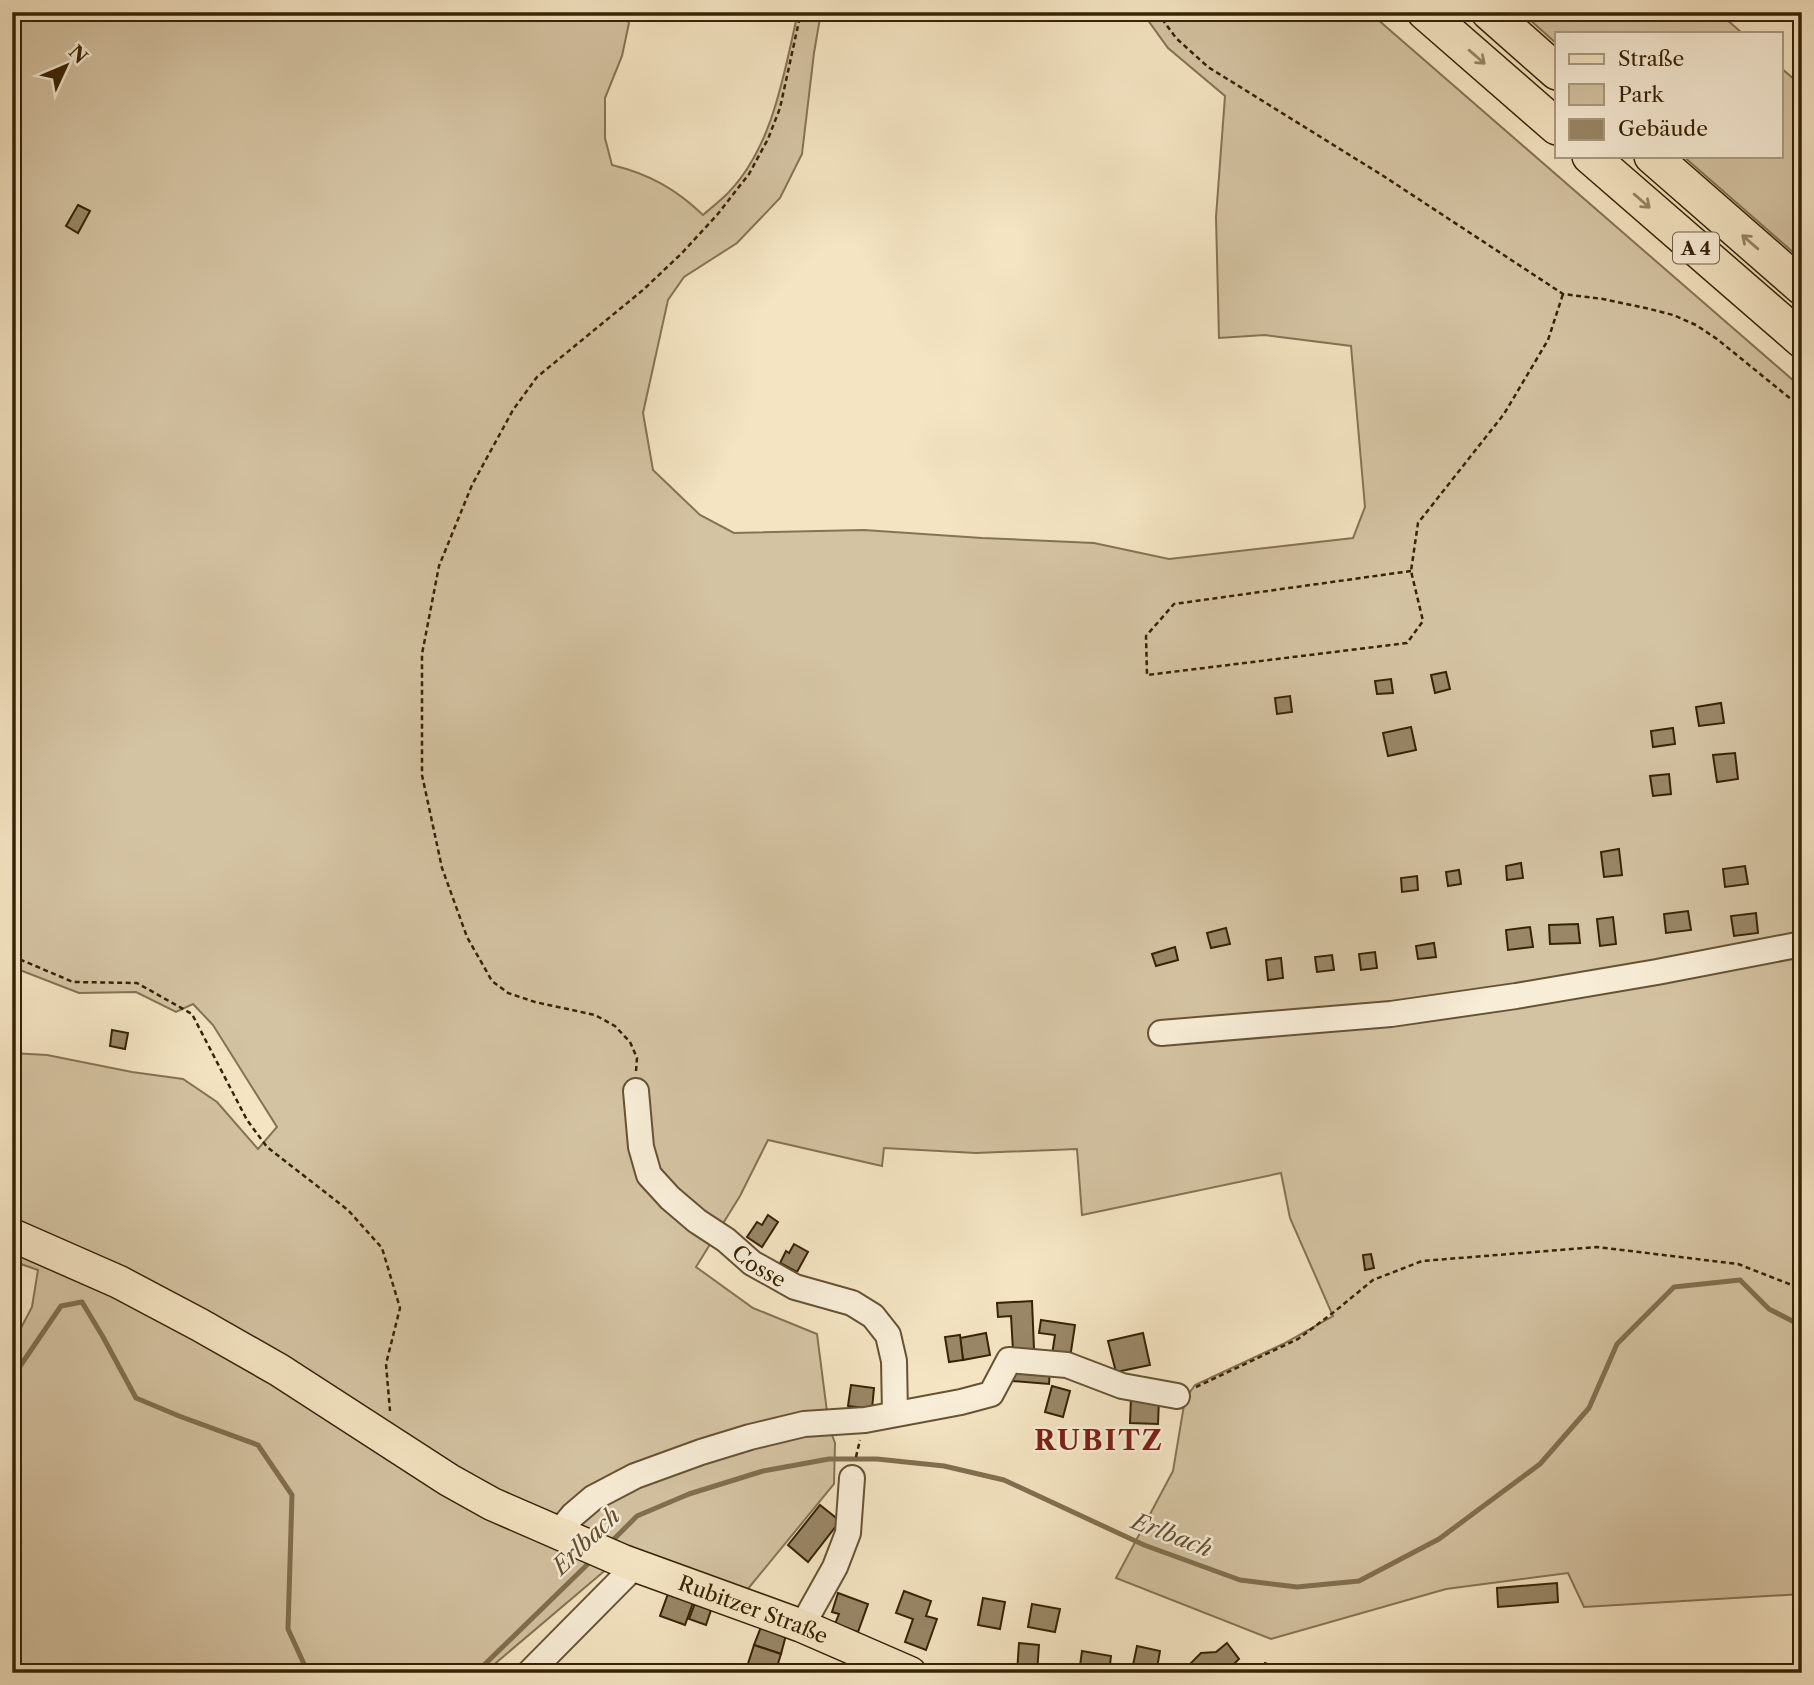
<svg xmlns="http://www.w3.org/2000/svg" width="1814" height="1685" font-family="'Libre Caslon Text',serif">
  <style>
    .green { fill: #d4c3a2; stroke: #857354; stroke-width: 2 }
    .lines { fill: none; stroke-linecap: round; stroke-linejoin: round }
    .stream { stroke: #816f50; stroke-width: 5 }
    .building { fill: #998767; stroke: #362305; stroke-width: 2 }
    .minor-casing { stroke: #665334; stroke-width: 28 }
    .major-casing { stroke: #362305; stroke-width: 35 }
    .highway-casing { stroke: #362305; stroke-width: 38 }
    .path { stroke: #362305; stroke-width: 2.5; stroke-dasharray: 5 3.5; stroke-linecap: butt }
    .minor { stroke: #f8edd7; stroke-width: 24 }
    .major { stroke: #f4e4c2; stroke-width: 32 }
    .highway { stroke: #f4e4c2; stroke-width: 35 }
    .oneway { stroke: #958464 }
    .labels { text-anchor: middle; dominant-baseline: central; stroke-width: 5; stroke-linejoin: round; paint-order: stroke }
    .shield { fill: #f8edd7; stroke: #706044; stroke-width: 2 }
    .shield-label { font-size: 19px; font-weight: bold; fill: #362305 }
    .street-label { font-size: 21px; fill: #362305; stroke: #f8edd7 }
    .water-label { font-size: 23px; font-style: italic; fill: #624f31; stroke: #f8edd7 }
    .district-label { font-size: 28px; font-weight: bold; letter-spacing: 2px; fill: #7a1f14; stroke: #f8edd7 }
  </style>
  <rect width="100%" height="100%" fill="#f4e4c2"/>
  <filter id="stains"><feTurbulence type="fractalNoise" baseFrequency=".00286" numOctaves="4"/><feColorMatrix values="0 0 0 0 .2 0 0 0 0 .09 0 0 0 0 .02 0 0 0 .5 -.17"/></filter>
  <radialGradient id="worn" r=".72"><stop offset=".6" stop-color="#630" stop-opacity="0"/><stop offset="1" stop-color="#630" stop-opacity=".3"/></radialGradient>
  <g class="green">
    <path d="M12 12H622L629 23 622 56 605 98V138L612 165C649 174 676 189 703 215 711 208 720 201 728 193 773 147 784 73 798 12H821L814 53 802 154 780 198 737 243 684 277 668 300 643 413 653 470 700 515 734 533 864 530 982 538 1094 543 1169 559 1353 538 1365 507 1351 346 1265 335 1219 338 1216 217 1225 96 1168 48 1142 12H1369L1802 388V1594L1584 1607 1568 1573 1446 1589 1271 1639 1116 1578 1173 1471 1185 1399 1195 1385 1283 1344 1333 1316 1290 1218 1281 1173 1082 1215 1077 1149 976 1153 884 1148 882 1166 768 1140 740 1196 696 1267 753 1308 817 1334 829 1427 835 1443 834 1484 747 1590 622 1556 484 1673H12V1345L32 1307 38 1270 12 1261V1053L47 1055 132 1072 183 1079 217 1102 258 1149 277 1127 213 1025 193 1004 176 1012 136 992 79 993 12 967Z"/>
    <path d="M1521 12H1718L1742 33H1557V44Z"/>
    <path d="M1781 68 1802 86V260L1683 156H1781Z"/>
  </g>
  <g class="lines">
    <g class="stream">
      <path d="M12 1378 61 1306 82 1302 103 1337 136 1398 179 1416 258 1445 292 1495 288 1629 304 1664 317 1673"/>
      <path d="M610 1543 637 1516 689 1494 763 1471 829 1459H877L944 1466 1004 1480 1144 1545 1240 1580 1297 1587 1359 1581 1439 1539 1540 1464 1589 1408 1617 1344 1674 1287 1740 1280 1769 1309 1802 1326"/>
      <path d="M469 1673 483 1666 593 1559"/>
    </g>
  </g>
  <g class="building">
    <path d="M78 205 90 211 78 233 66 226Z"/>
    <path d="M1446 672 1450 689 1435 693 1431 675Z"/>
    <path d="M1391 679 1393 693 1377 694 1375 681Z"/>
    <path d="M1290 696 1292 712 1277 714 1275 698Z"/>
    <path d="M1721 703 1724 723 1699 726 1696 707Z"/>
    <path d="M1411 727 1416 750 1388 756 1383 733Z"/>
    <path d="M1673 728 1675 744 1653 747 1651 731Z"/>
    <path d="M1735 753 1738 779 1717 782 1713 755Z"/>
    <path d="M1669 774 1671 794 1653 796 1650 776Z"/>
    <path d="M1619 849 1622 875 1604 877 1601 852Z"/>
    <path d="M1521 863 1523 878 1507 880 1506 866Z"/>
    <path d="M1745 866 1748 884 1725 887 1723 869Z"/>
    <path d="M1459 870 1461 884 1448 886 1446 872Z"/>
    <path d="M1417 876 1418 890 1402 892 1401 878Z"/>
    <path d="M1688 911 1691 930 1666 933 1664 914Z"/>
    <path d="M1756 913 1758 933 1734 936 1731 916Z"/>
    <path d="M1613 917 1616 944 1600 946 1597 919Z"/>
    <path d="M1578 924 1580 943 1550 944 1549 925Z"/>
    <path d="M1530 927 1533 947 1508 950 1506 930Z"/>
    <path d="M1226 928 1230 944 1211 948 1207 933Z"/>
    <path d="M1434 943 1436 957 1418 959 1416 946Z"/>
    <path d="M1175 947 1178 960 1156 966 1152 954Z"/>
    <path d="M1375 952 1377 968 1361 970 1359 954Z"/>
    <path d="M1332 955 1334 970 1317 972 1315 957Z"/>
    <path d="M1281 958 1283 978 1268 980 1266 960Z"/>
    <path d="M112 1030 128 1033 125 1049 110 1046Z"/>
    <path d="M768 1215 778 1222 762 1247 747 1237 757 1222 762 1225Z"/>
    <path d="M794 1244 808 1252 797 1272 780 1263 786 1251 789 1253Z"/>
    <path d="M1371 1254 1374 1268 1365 1270 1363 1255Z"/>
    <path d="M1032 1301 1034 1349 1013 1350 1011 1316 998 1317 997 1303Z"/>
    <path d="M1041 1320 1075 1325 1070 1358 1052 1355 1055 1335 1039 1333Z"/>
    <path d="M986 1333 990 1355 963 1360 960 1338Z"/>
    <path d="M1143 1333 1150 1365 1116 1372 1108 1341Z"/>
    <path d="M960 1335 963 1360 949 1362 945 1337Z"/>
    <path d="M1013 1367 1050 1370 1049 1384 1012 1381Z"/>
    <path d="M851 1385 874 1388 872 1409 848 1406Z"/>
    <path d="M1052 1386 1070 1391 1063 1417 1045 1412Z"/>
    <path d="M1131 1397 1159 1398 1158 1424 1130 1423Z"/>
    <path d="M820 1505 840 1521 808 1562 788 1545Z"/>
    <path d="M1557 1583 1558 1602 1498 1607 1497 1588Z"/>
    <path d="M669 1591 694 1600 685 1625 660 1616Z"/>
    <path d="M904 1591 931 1601 926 1616 937 1619 926 1650 905 1642 913 1619 896 1613Z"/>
    <path d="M838 1593 868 1604 858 1632 835 1624 839 1614 832 1612Z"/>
    <path d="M983 1598 1005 1602 1000 1629 978 1625Z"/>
    <path d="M696 1601 712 1607 706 1625 689 1619Z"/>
    <path d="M1032 1604 1060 1609 1055 1632 1028 1627Z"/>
    <path d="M761 1627 786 1635 781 1654 754 1645Z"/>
    <path d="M1019 1643 1039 1645 1037 1673H1017Z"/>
    <path d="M1227 1643 1239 1659 1225 1673H1181L1201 1653 1216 1652Z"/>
    <path d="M754 1645 781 1654 775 1673H745Z"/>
    <path d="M1137 1646 1160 1651 1156 1673 1132 1670Z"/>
    <path d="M1082 1651 1111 1656 1109 1673H1079Z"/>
    <path d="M1265 1663 1284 1671 1283 1673H1261Z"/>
  </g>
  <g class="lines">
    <g class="minor-casing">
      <g id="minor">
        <path d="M1161 1033 1391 1014 1516 996 1657 972 1802 944"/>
        <path id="s1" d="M636 1091 641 1147 649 1175 670 1198 697 1221 726 1240 752 1263 795 1287 852 1303 873 1316 888 1335 894 1361 895 1413"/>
        <path d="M558 1533 573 1515 593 1498 635 1476 701 1452 750 1437 804 1424 865 1420 961 1402 991 1394 1009 1360 1067 1365 1122 1386 1177 1396"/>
        <path d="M802 1626 835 1567 848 1533 852 1478"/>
        <path d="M529 1673 625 1576 634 1564"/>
      </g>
    </g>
    <g class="major-casing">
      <g id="major">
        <path id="s2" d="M12 1235 119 1282 200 1325 279 1370 449 1480 492 1504 623 1561 802 1626 910 1673"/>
      </g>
    </g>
    <g class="highway-casing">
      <g id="highway">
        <path d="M1425 12 1557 127"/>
        <path d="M1489 12 1557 72"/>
        <path d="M1590 156 1802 340"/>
        <path d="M1652 156 1802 287"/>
      </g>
    </g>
    <g class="path">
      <path d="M1157 12 1176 38 1208 67 1385 177 1563 294 1603 299 1650 309 1673 315 1696 325 1717 339 1802 408"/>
      <path d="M1411 571 1174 604 1146 636 1147 675 1407 643 1423 621 1411 571 1418 523 1504 414 1548 340 1563 294"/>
      <path d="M12 956 73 982 137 983 192 1014 247 1120 267 1147 348 1210 382 1248 400 1308 386 1364 390 1411"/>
      <path d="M636 1071 637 1058 630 1042 615 1026 595 1015 535 1002 508 993 492 981 467 937 442 868 422 775V654L439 566 472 485 513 410 537 377 643 290 682 253 717 215 749 174 768 139 780 108 801 12"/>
      <path d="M1196 1387 1298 1339 1334 1312 1373 1280 1422 1261 1597 1247 1738 1264 1802 1289"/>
      <path d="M856 1457 860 1440"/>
    </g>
    <use href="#minor" class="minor"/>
    <use href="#major" class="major"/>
    <use href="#highway" class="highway"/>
  </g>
  <defs><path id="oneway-shaft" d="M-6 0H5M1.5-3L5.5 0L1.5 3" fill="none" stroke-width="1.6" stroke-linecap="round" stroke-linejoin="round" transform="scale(1.75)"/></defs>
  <g class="oneway">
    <use href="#oneway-shaft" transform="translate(1477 57) rotate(41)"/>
    <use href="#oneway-shaft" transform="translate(1642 201) rotate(41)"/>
    <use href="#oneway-shaft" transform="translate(1750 242) rotate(-139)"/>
  </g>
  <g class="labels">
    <rect class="shield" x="1673" y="232.5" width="46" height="31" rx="5"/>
    <g class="shield-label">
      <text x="1696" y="248">A 4</text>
    </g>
    <g class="street-label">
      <text stroke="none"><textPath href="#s1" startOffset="229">Cosse</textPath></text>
      <text stroke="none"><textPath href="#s2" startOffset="833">Rubitzer Straße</textPath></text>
    </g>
    <g class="water-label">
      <text transform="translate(1172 1535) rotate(21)">Erlbach</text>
      <text transform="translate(586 1541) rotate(-44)">Erlbach</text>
    </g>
    <g class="district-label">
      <text x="1099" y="1440">RUBITZ</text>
    </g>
  </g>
  <rect width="1814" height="1685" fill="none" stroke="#f4e4c2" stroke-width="42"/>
  <rect x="14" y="14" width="1786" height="1657" fill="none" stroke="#362305" stroke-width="3.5"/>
  <rect x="21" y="21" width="1772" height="1643" fill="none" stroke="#362305" stroke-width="2"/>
  <rect x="1555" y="32" width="228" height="126" fill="#f8edd7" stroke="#aa9c83" stroke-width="2"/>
  <rect x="1569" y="54" width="35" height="10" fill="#f4e4c2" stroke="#aa9c83" stroke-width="2"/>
  <text x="1618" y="66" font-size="21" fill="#362305">Straße</text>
  <rect x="1569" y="84" width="35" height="21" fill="#d4c3a2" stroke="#aa9c83" stroke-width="2"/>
  <text x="1618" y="102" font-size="21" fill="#362305">Park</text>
  <rect x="1569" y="119" width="35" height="21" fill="#998767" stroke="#aa9c83" stroke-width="2"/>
  <text x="1618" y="136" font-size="21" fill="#362305">Gebäude</text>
  <g transform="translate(66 66) rotate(46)" stroke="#f8edd7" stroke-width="5" paint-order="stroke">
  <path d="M0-5L12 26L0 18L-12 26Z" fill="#362305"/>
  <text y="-10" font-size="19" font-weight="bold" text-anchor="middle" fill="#362305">N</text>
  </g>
  <rect width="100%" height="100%" filter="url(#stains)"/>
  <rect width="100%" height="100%" fill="url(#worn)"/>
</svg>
